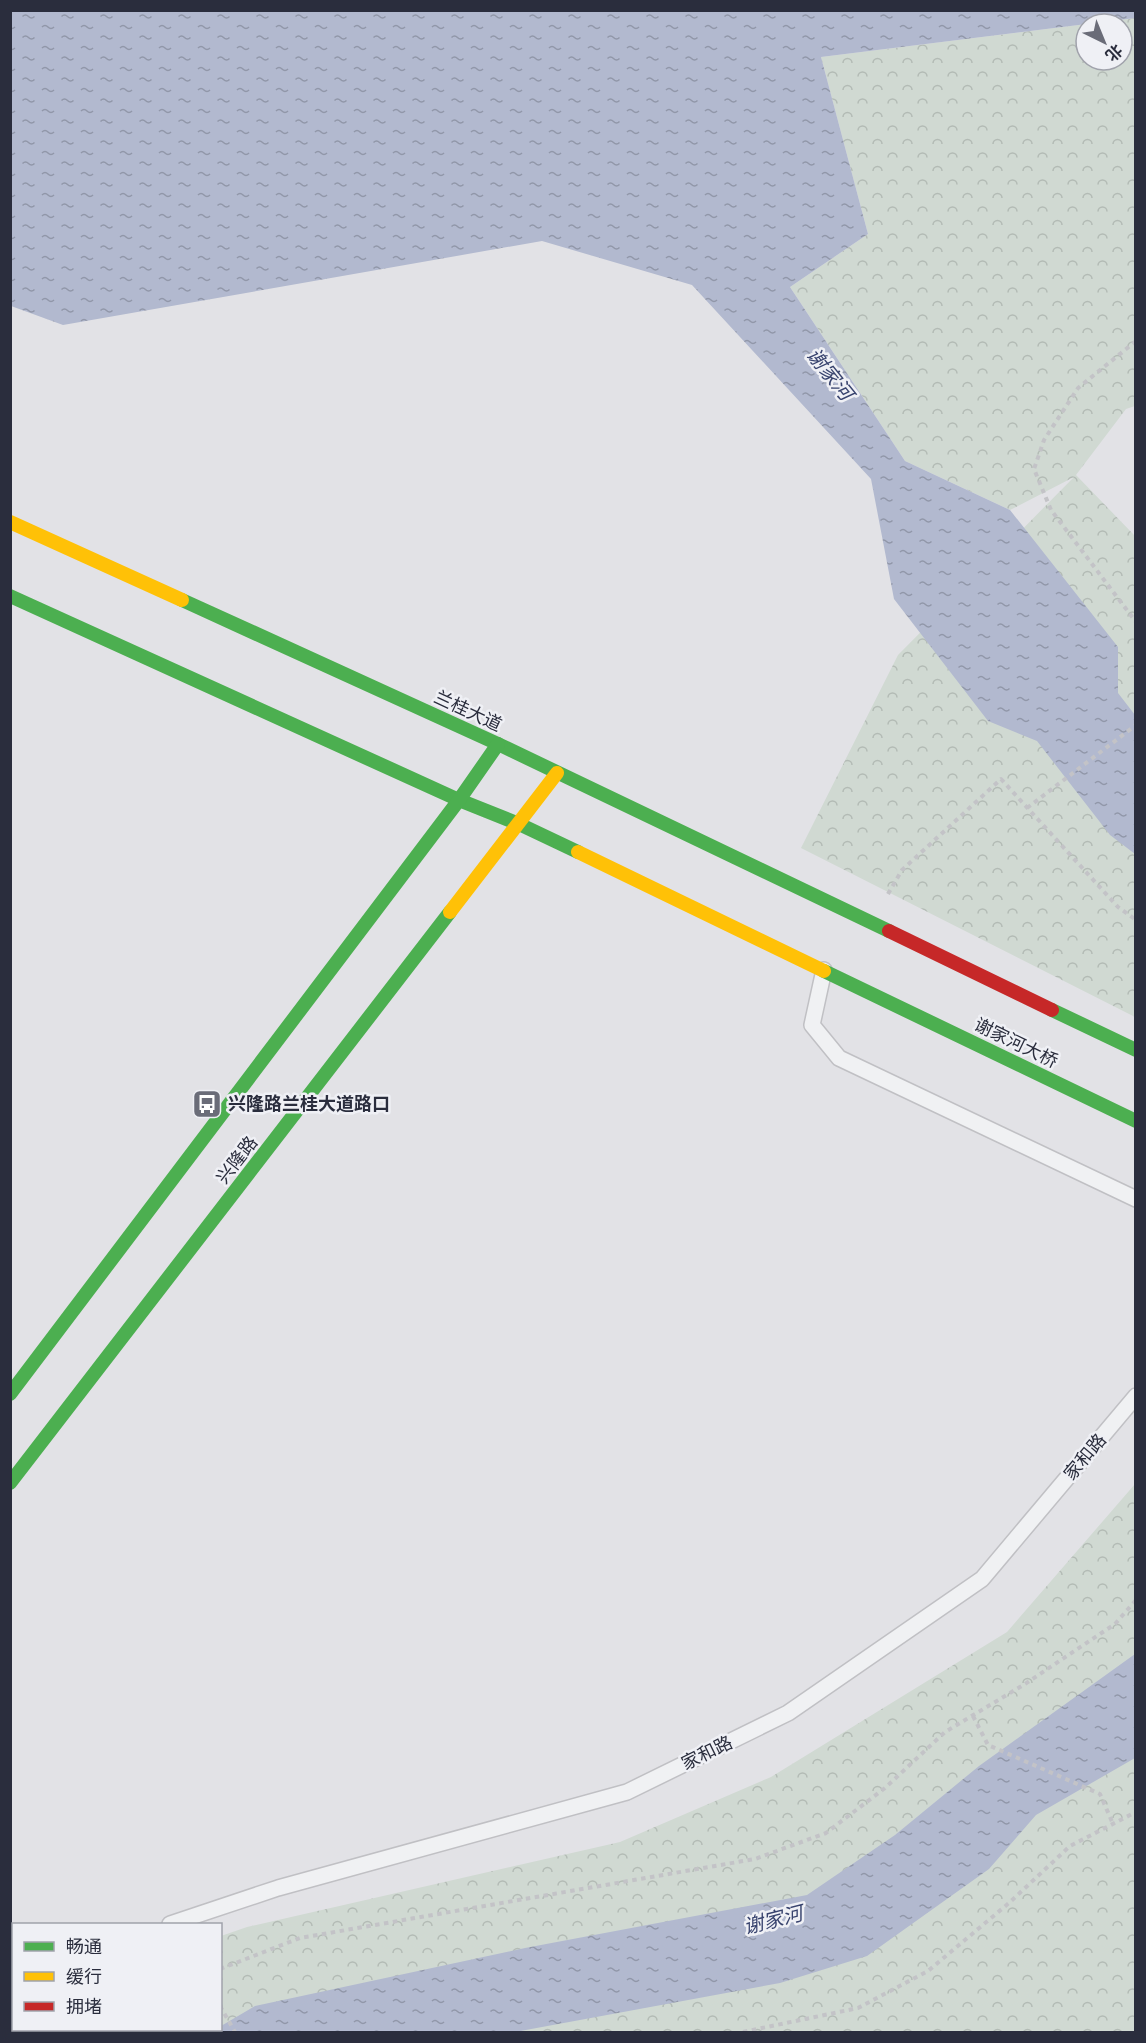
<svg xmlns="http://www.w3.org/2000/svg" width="1146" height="2043" font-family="Helvetica,'Noto Sans SC',sans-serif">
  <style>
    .park { fill: url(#park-crowns); fill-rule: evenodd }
    .water { fill: url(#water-ripples) }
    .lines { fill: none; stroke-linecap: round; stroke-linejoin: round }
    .lane-casing { stroke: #c0c0c4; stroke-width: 18 }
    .path { stroke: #c3c3c7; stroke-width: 4; stroke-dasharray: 4.5 4.5; stroke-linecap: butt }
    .lane { stroke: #f0f1f3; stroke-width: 15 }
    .fast { stroke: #4caf50; stroke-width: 14 }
    .slow { stroke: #ffc107; stroke-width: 14 }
    .jam { stroke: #c62828; stroke-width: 14 }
    .labels { text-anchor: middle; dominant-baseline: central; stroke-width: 5; stroke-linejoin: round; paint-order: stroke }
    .street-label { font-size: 18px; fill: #2a2d3d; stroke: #eff0f5 }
    .poi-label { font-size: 18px; font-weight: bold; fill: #2a2d3d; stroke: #eff0f5; text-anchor: start }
    .water-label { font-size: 20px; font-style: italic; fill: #38436e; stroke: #eff0f5 }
  </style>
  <defs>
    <pattern id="park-crowns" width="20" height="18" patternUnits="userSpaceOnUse" patternTransform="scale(1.5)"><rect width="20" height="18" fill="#d0d9d2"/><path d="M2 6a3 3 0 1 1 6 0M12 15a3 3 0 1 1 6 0" fill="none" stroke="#b3bbb5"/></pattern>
    <pattern id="water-ripples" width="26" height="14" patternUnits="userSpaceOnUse" patternTransform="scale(1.5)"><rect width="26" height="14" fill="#b2b9cf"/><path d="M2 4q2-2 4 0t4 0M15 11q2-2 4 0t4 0" fill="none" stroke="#9197a9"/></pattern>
  </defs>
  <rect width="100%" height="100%" fill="#e2e2e6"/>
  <g class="park">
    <path d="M1135 18V406L1126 409 1076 475 1135 536V1017L801 848 898 655 1074 477 1010 510 905 461 790 287 868 234 821 57ZM1086 24H1122V60H1086Z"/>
    <path d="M1135 1484V2032H101L103 2030H220L221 1936 247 1927 620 1842 771 1777 1007 1632Z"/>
  </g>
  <g class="water">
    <path d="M10 11H1135V18L821 57 868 234 790 287 905 461 1010 510 1118 647V693L1135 715V854L1110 835 1037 741 988 721 894 599 871 479 692 285 542 241 63 325 11 306Z"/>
    <path d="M1135 1654V1758L1036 1815 989 1869 867 1956 780 1983 515 2032H209L215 2030H220L221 2026 255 2006 525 1948 807 1895 895 1835 979 1766Z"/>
  </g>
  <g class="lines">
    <g class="lane-casing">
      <g id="lane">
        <path d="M824 970 812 1025 839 1058 1136 1199"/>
        <path d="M170 1924 278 1888 627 1792 788 1713 982 1579 1136 1396"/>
        <path d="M10 1973 14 1974"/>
        <path d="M57 2032 59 2030"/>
      </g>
    </g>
    <g class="path">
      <path d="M1136 341 1078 388 1044 440 1034 469 1051 510 1136 622"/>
      <path d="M1027 808 1136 725"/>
      <path d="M888 894 902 870 1001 779 1118 907 1136 920"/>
      <path d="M973 1716 988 1745 1100 1794 1113 1824"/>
      <path d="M220 1969 300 1938 755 1859 826 1833 885 1788 945 1732 1025 1684 1115 1624 1136 1600"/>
      <path d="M220 2006 235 2032"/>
      <path d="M123 2032 127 2030"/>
      <path d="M743 2032 858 2008 928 1971 1009 1903 1070 1846 1136 1812"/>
    </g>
    <use href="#lane" class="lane"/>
    <g class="fast">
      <path d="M10 596 459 800 519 824 578 852"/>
      <path d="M182 600 498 744 889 931"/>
      <path d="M824 971 1136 1121"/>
      <path d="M1052 1010 1136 1050"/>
      <path d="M10 1394 459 800 498 744"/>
      <path d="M10 1483 450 912"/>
    </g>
    <g class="slow">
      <path d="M10 522 182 600"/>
      <path d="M578 852 824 971"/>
      <path d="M450 912 557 773"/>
    </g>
    <path class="jam" d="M889 931 1052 1010"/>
  </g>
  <defs>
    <g id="bus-square" transform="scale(1.5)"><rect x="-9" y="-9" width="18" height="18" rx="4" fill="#6a6c78" stroke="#eff0f5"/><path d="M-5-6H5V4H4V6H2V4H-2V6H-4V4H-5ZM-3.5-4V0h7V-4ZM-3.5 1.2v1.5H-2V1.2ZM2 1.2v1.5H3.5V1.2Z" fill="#fff"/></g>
  </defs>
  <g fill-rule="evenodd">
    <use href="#bus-square" x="207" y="1104"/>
  </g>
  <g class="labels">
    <g class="street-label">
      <text transform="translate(468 711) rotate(25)">兰桂大道</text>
      <text transform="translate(1016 1043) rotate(26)">谢家河大桥</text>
      <text transform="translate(237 1160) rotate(-52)">兴隆路</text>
      <text transform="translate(1085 1457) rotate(-50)">家和路</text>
      <text transform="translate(707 1753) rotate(-26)">家和路</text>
    </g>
    <g class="poi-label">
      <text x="228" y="1104">兴隆路兰桂大道路口</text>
    </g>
    <g class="water-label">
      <text transform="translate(830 374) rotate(51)">谢家河</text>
      <text transform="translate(773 1920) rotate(-14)">谢家河</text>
    </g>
  </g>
  <rect width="1146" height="2043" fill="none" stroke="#2a2d3d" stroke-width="24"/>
  <rect x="12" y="1923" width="210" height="108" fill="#eff0f5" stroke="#a0a2ab" stroke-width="1.5"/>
  <rect x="24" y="1942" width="30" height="9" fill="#4caf50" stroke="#a0a2ab" stroke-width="1.5"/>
  <text x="66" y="1953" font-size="18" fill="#2a2d3d">畅通</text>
  <rect x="24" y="1972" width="30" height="9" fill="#ffc107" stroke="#a0a2ab" stroke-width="1.5"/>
  <text x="66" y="1983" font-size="18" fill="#2a2d3d">缓行</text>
  <rect x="24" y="2002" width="30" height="9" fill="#c62828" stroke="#a0a2ab" stroke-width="1.5"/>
  <text x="66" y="2013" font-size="18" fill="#2a2d3d">拥堵</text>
  <g transform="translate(1104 42) rotate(137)"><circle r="28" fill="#eff0f5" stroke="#a0a2ab" stroke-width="1.5"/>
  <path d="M0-4.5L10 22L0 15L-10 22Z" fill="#6a6c78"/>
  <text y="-9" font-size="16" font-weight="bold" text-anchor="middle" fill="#2a2d3d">北</text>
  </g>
</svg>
